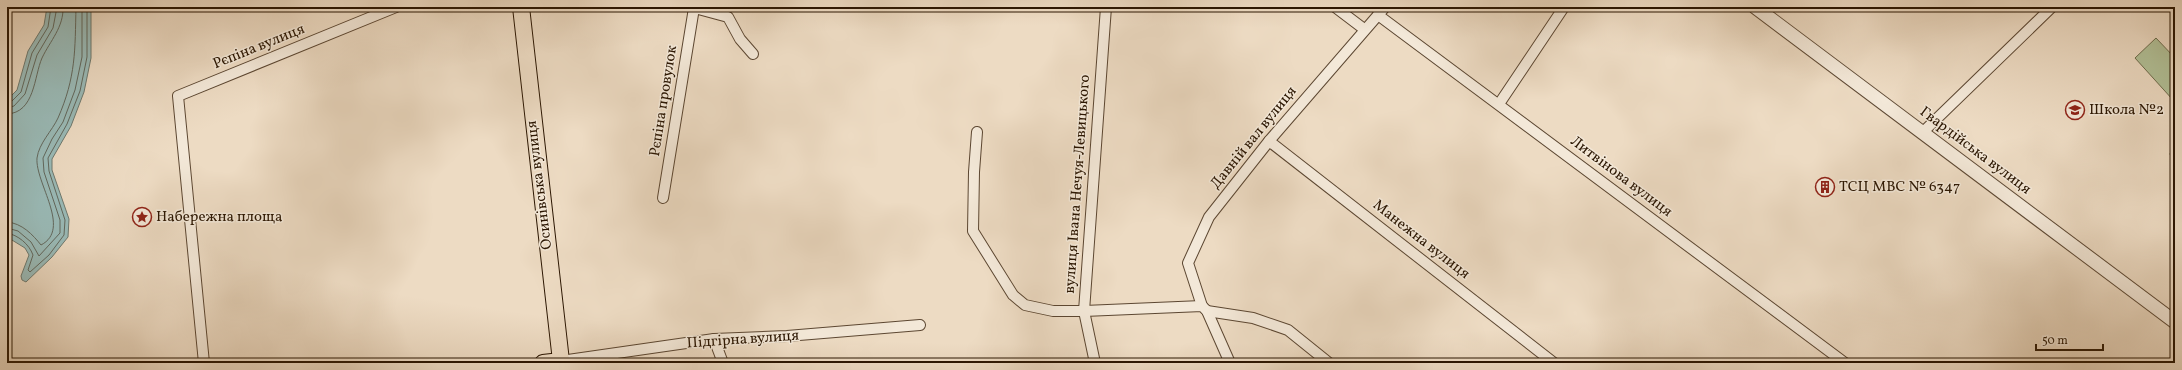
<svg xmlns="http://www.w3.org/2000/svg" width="2182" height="370" font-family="Vollkorn,serif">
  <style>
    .green { fill: #b2c198; stroke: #6e6c4d }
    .water { fill: #9abbb8; stroke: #6e796f }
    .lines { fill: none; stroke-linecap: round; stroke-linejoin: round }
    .shore { stroke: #62685d; stroke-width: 1 }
    .minor-casing { stroke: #5c4732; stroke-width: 12 }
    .tertiary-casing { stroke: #5c4732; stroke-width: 15 }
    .primary-casing { stroke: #2b1602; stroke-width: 18 }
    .minor { stroke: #f3e8d8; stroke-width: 10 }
    .tertiary { stroke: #f3e8d8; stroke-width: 13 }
    .primary { stroke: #eddbc3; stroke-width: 16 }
    .labels { text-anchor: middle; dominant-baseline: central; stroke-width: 3; stroke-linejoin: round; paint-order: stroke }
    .street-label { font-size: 15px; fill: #2b1602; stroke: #f3e8d8 }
    .poi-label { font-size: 15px; fill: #2b1602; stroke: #f3e8d8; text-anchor: start }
  </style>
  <rect width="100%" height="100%" fill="#eddbc3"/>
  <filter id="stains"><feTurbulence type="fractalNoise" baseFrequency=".005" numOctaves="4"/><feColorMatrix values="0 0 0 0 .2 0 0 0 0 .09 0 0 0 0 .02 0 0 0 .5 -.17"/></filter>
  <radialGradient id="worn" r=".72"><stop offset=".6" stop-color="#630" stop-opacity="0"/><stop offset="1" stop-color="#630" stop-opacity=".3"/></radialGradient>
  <g class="green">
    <path d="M2156 38 2175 58V98L2173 100 2135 58Z"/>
    <path d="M2175 140V166L2170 154Z"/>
  </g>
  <path class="water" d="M47 7H91V58L84 92 71 126 52 159V170L69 219 68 237 52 257 26 282 22 280 21 276 29 255 25 248 7 237V100L17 90 28 51 44 25Z"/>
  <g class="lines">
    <g class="shore">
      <path d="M7 103 11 102 21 92 32 53 48 27 51 7"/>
      <path d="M7 108 14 106 25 94 37 55 53 28 57 7"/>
      <path d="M7 114C35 113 34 76 42 58 50 41 64 27 63 7"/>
      <path d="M7 222C22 223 33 235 41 245 72 229 35 183 37 158 39 143 52 131 58 118 76 77 75 50 76 7"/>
      <path d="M7 228 18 231 31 242 39 256 60 233V220L44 172 43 158 52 139 63 122 75 90 82 57V7"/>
      <path d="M7 233C18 235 29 244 33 255L28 270 30 272 49 255 64 235 65 220 49 171 48 158 67 124 80 91 87 57V7"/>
    </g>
    <g class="minor-casing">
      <g id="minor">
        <path d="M691 7 728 17 740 39 753 54"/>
        <path d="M1335 7 1364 29"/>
        <path d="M1378 15 1845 363"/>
        <path d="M1499 104 1564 7"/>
        <path d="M977 132 974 172 973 231 1013 295 1025 305 1053 311H1084L1202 306 1207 311 1230 363"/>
        <path d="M1923 132 2052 7"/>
        <path d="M1269 141 1554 363"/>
        <path d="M663 198 694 8"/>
        <path d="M1202 306 1188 263 1209 217 1269 141 1385 7"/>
        <path d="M1207 311 1253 318 1288 330 1329 363"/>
        <path d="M714 339 723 363"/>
        <path d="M204 363 178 96 396 7"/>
        <path d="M561 363V361L714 339 787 336 920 325"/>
        <path d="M1095 363 1084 311 1106 7"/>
      </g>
    </g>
    <g class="tertiary-casing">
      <path id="tertiary" d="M1755 7 2175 322"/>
    </g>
    <g class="primary-casing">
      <path id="primary" d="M521 7 561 361 543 363"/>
    </g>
    <use href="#minor" class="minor"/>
    <use href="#tertiary" class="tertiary"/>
    <use href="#primary" class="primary"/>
  </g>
  <defs>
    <g id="school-ring" transform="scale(1)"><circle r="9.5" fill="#f3e8d8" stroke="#8f2418" stroke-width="1.5"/><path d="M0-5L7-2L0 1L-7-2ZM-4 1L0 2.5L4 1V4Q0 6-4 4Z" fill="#8f2418"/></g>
    <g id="building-ring" transform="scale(1)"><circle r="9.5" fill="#f3e8d8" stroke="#8f2418" stroke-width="1.5"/><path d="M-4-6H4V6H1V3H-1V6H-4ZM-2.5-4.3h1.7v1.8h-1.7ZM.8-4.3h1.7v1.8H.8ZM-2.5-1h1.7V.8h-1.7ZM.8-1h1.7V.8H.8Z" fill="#8f2418"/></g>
    <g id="sight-ring" transform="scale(1)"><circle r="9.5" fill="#f3e8d8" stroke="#8f2418" stroke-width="1.5"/><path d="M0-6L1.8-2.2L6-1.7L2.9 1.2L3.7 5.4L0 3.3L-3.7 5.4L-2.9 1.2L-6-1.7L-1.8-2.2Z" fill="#8f2418"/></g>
  </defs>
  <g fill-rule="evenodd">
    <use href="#school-ring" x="2075" y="110"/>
    <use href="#building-ring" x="1825" y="187"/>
    <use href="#sight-ring" x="142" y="217"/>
  </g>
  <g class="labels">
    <g class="street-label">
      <text transform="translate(259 47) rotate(-22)">Рєпіна вулиця</text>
      <text transform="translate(664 101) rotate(-81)">Рєпіна провулок</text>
      <text transform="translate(1254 138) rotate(-51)">Давній вал вулиця</text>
      <text transform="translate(1975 151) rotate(37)">Гвардійська вулиця</text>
      <text transform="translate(1621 177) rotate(37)">Литвінова вулиця</text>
      <text transform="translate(1078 184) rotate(-86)">вулиця Івана Нечуя-Левицького</text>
      <text transform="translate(540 185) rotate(-97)">Осинівська вулиця</text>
      <text transform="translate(1421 240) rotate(38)">Манежна вулиця</text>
      <text transform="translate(743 340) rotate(-4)">Підгірна вулиця</text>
    </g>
    <g class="poi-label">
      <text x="2089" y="110">Школа №2</text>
      <text x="1839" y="187">ТСЦ МВС № 6347</text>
      <text x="156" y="217">Набережна площа</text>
    </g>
  </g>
  <rect width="2182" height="370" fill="none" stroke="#eddbc3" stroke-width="24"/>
  <rect x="8" y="8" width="2166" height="354" fill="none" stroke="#2b1602" stroke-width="2"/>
  <rect x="12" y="12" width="2158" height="346" fill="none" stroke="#2b1602"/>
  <path d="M2036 344v6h67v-6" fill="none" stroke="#2b1602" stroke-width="2"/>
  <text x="2042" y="344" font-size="12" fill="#2b1602" stroke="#f3e8d8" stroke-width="3" paint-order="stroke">50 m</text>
  <rect width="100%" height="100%" filter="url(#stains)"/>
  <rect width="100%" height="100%" fill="url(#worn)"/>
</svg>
